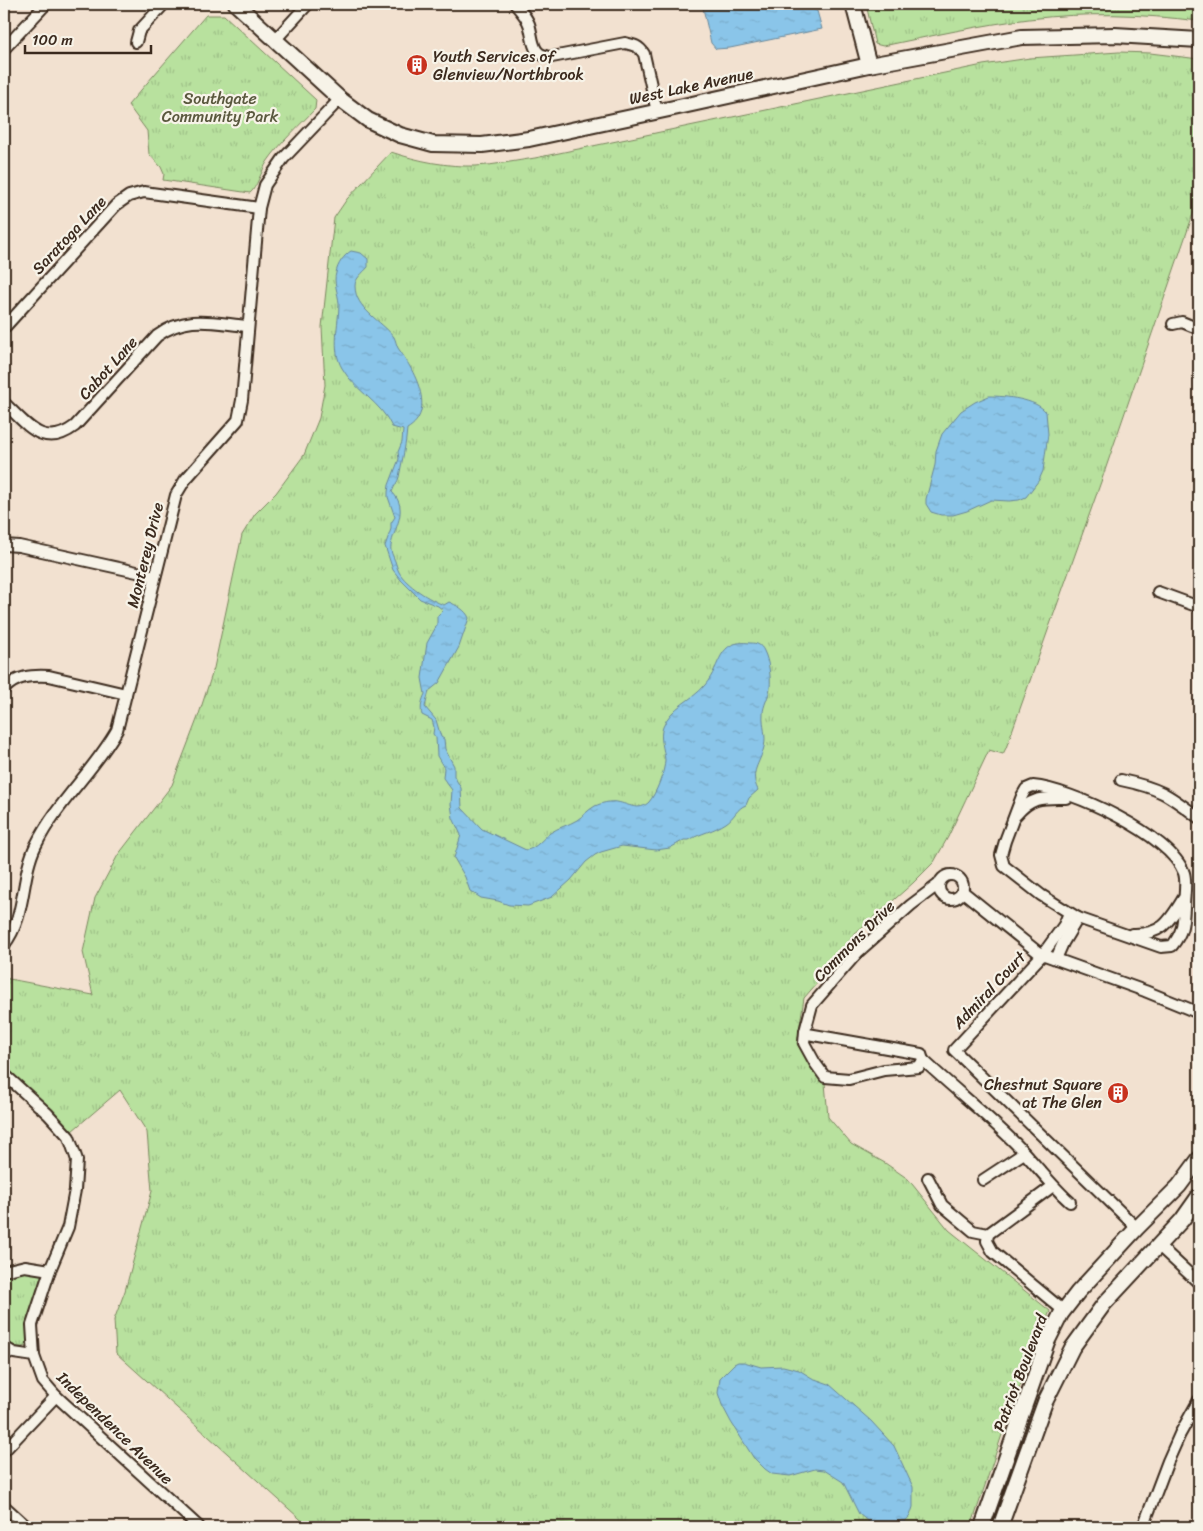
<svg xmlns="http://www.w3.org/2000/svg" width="1203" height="1531" font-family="Sriracha,sans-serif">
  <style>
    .grass { fill: url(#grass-tufts); stroke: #7a865e }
    .water { fill: url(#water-ripples); stroke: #6a8798 }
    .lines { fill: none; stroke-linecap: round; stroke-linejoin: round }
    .street-casing { stroke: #3b2a1e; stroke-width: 14 }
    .secondary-casing { stroke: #3b2a1e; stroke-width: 18 }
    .street { stroke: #f7f3e8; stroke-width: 10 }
    .secondary { stroke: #f7f3e8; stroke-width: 14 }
    .labels { text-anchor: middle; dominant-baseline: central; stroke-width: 4.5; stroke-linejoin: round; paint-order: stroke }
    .poi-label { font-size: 16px; fill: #3b2a1e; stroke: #f7f3e8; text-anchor: start }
    .street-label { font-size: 16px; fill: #3b2a1e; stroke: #f7f3e8 }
    .park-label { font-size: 16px; fill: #5a583e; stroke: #f7f3e8 }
  </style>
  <defs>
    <pattern id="grass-tufts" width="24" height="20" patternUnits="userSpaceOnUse" patternTransform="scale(1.25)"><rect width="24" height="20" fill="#b8e19e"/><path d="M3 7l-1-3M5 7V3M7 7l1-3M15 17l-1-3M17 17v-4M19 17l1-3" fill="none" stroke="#9fc188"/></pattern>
    <pattern id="water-ripples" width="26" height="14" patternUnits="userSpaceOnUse" patternTransform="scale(1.25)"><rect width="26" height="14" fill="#8ac5e9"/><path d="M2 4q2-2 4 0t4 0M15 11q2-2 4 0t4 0" fill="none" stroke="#78a9c7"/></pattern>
  </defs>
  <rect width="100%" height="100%" fill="#f2e1d0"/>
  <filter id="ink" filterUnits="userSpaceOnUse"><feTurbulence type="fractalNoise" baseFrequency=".02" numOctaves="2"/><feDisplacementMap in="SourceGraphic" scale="10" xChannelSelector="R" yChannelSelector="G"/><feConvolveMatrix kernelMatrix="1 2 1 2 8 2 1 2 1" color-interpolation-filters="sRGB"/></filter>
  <g filter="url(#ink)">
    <g class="grass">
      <path d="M866 4H1199V21C1142 14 1086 12 1029 19 980 25 931 36 883 46L875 44Z"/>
      <path d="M206 15H224L316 100 315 109C299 126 280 143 267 162 262 170 256 189 250 193L163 180 164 174 161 167 149 154 147 131 128 105Z"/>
      <path d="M1119 52 1150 53 1199 59V197L1102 479 1006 748 1003 754 989 750 948 837 934 862 913 883 853 936 838 959 804 998 797 1044 825 1083 828 1117 851 1144 885 1163 908 1179 949 1230 1050 1311 1010 1411 971 1527H621L562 1523 525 1527H309L116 1353 114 1320 125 1291 152 1191 147 1132 120 1090 72 1131 4 1066V978L93 995 83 952 95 898 118 855 172 785 198 717 214 668 242 535 255 514 276 493 304 455 319 418 325 385 322 327 334 218 347 199 391 152C418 161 447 167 476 166 495 165 515 161 535 158L983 65 1030 58Z"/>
      <path d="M21 1270 40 1272 44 1280 30 1343C20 1351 14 1346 4 1339V1275Z"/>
    </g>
    <g class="water">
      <path d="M702 4H796L817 11 822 29 730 48 716 49 711 43Z"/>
      <path d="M351 251 361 253 368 259V267C363 273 355 278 355 286 355 309 382 321 394 337 396 341 396 344 398 348 413 369 438 411 407 429 406 445 402 461 399 477 398 482 394 486 392 492 410 510 393 529 391 546 390 551 393 556 395 561 396 564 397 568 399 572 406 585 430 600 444 605L449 602C456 605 466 610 469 618L459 647 439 683 429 691 425 707 436 720 441 737 444 739 445 749 454 766V776L461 788 462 808 482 829 526 850C536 849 543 838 550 833 559 827 569 825 577 820 583 816 588 810 595 806 602 803 609 801 617 802 629 804 639 812 649 802 656 794 665 771 665 760 664 748 659 738 663 727 671 706 692 701 705 685 722 665 717 639 750 643 756 643 761 644 764 651 769 661 771 677 770 688 769 697 763 705 763 714 762 725 767 736 764 747 760 764 749 772 758 790L749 798 746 805C737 808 734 818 726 823 714 831 701 833 689 840H684L670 848 656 850 622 846 601 852 595 855 586 862 571 880 552 897 528 906 509 905 498 901 481 898 470 891 465 877 454 858 461 835 453 818 451 804 452 790 443 778 444 768 437 756 436 738 433 734 434 727 432 720 422 715C420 708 422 700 425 694L422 678 427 643 437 625V616L443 610 438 606 420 599 401 580 393 570 385 546 391 529V523L395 517 388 497V492L389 485 399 459 398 452 402 442 403 430 392 427C381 402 355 391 342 368 331 349 339 324 339 303 338 293 333 282 336 273 337 265 344 255 351 251Z"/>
      <path d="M989 396C1005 396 1036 399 1046 412L1048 434 1043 471 1039 480 1026 497 1019 500 1009 501 991 500 967 511 953 515H941L931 512 926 504V499L935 465 936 451 942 434 961 411 975 402Z"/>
      <path d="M738 1362H744L761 1367 783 1366 799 1370 812 1378 829 1384 871 1421 894 1446 913 1487V1507L910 1516 900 1527H875L859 1514 843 1482 824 1470 815 1469 790 1476 772 1474 765 1469 753 1457 731 1422 722 1405 718 1393 720 1378 734 1364Z"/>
    </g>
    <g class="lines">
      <g class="street-casing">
        <g id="street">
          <path d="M515 4C520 10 526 16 529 24 534 39 530 56 552 57L625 43C634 45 639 46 644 54L657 112"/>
          <path d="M275 40 308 4"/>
          <path d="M136 42 139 31 164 4"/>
          <path d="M4 49 46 4"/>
          <path d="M1173 324 1182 322 1199 329"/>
          <path d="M4 328 116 205 129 196 144 192 259 208"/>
          <path d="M4 403C27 424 43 450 75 426L157 336C187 314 213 323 248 326"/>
          <path d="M4 545 19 546 155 576"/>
          <path d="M1158 592 1199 607"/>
          <path d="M4 689C17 676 31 675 49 676L126 694"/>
          <path d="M1121 780C1160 788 1169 795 1199 818"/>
          <path d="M1033 786C1070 789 1171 835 1184 873 1187 882 1184 897 1184 907 1183 924 1183 932 1172 946L1161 947 1078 918 1041 895 1004 866 1001 855 1005 841 1022 796 1026 789Z"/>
          <path d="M1016 815C1032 796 1043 798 1066 798"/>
          <circle cx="951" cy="887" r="12"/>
          <path d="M962 891 1039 953 1145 991 1199 1013"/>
          <path d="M1069 913 1064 925 1043 954 954 1050 1137 1228"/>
          <path d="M1132 934C1162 935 1169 922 1183 899"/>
          <path d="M4 945C27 916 20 877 36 845 57 802 94 771 117 730L176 495 185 480 238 420 242 400 259 208 265 185 283 159 340 99"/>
          <path d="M1056 959 1063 943 1078 918"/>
          <path d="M805 1031 808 1034 921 1054 923 1060 919 1067 884 1070 849 1079 825 1077 815 1063 804 1043 805 1031 812 1005 858 952 911 905 939 884"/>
          <path d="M923 1060C953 1088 986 1114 1015 1143 1034 1162 1050 1184 1070 1202"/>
          <path d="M4 1074 48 1114 69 1137 77 1160 75 1190 68 1227 50 1270 32 1325 34 1356 43 1381 56 1396 199 1527"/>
          <path d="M928 1178 942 1205 973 1231 988 1234 1053 1186"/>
          <path d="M983 1180 1024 1153"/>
          <path d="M988 1234 987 1241 993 1252 1064 1311"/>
          <path d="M1158 1245 1199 1283"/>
          <path d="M4 1271 25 1266 50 1270"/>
          <path d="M4 1347 14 1353 34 1356"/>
          <path d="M4 1451 56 1396"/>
          <path d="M4 1506 27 1527"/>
          <path d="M1143 1527 1168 1461 1180 1434 1199 1400"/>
        </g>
      </g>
      <g class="secondary-casing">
        <g id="secondary">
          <path d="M236 4 340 99 368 120 400 135 433 144 482 145 529 139 683 106 869 65 1022 37 1115 35 1199 40"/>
          <path d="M853 4 869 65"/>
          <path d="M982 1527 1047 1342 1061 1314 1078 1292 1137 1228 1179 1186 1199 1159"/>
          <path d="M1000 1527 1045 1402 1072 1348 1104 1304 1182 1220 1199 1196"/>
        </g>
      </g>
      <use href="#street" class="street"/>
      <use href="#secondary" class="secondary"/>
    </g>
  </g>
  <defs>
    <g id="building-disc" transform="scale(1.125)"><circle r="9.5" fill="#c8321e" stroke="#f7f3e8"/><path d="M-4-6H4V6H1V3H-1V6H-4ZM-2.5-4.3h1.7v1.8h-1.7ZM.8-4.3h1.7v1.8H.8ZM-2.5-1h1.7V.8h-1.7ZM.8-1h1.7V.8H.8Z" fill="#fff"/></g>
  </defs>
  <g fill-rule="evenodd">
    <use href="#building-disc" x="417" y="65"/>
    <use href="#building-disc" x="1118" y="1093"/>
  </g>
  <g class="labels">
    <g class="poi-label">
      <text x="433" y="56">Youth Services of<tspan x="433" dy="18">Glenview/Northbrook</tspan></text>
      <text x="1102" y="1084" text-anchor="end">Chestnut Square<tspan x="1102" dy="18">at The Glen</tspan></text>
    </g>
    <g class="street-label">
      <text transform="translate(691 86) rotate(-12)">West Lake Avenue</text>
      <text transform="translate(69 235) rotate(-47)">Saratoga Lane</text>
      <text transform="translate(108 368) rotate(-48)">Cabot Lane</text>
      <text transform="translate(145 555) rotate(-76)">Monterey Drive</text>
      <text transform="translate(854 941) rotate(-45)">Commons Drive</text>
      <text transform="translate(989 990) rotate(-47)">Admiral Court</text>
      <text transform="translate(1020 1373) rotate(-69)">Patriot Boulevard</text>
      <text transform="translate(115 1428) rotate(44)">Independence Avenue</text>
    </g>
    <g class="park-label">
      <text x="220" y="98">Southgate<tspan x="220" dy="18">Community Park</tspan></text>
    </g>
  </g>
  <rect width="1203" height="1531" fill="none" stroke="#f7f3e8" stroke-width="20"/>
  <rect x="10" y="10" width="1183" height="1511" fill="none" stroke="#3b2a1e" stroke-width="2" filter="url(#ink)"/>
  <path d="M25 45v8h126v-8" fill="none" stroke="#3b2a1e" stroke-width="2.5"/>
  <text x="32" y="45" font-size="15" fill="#3b2a1e" stroke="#f7f3e8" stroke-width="4" paint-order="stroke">100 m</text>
</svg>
